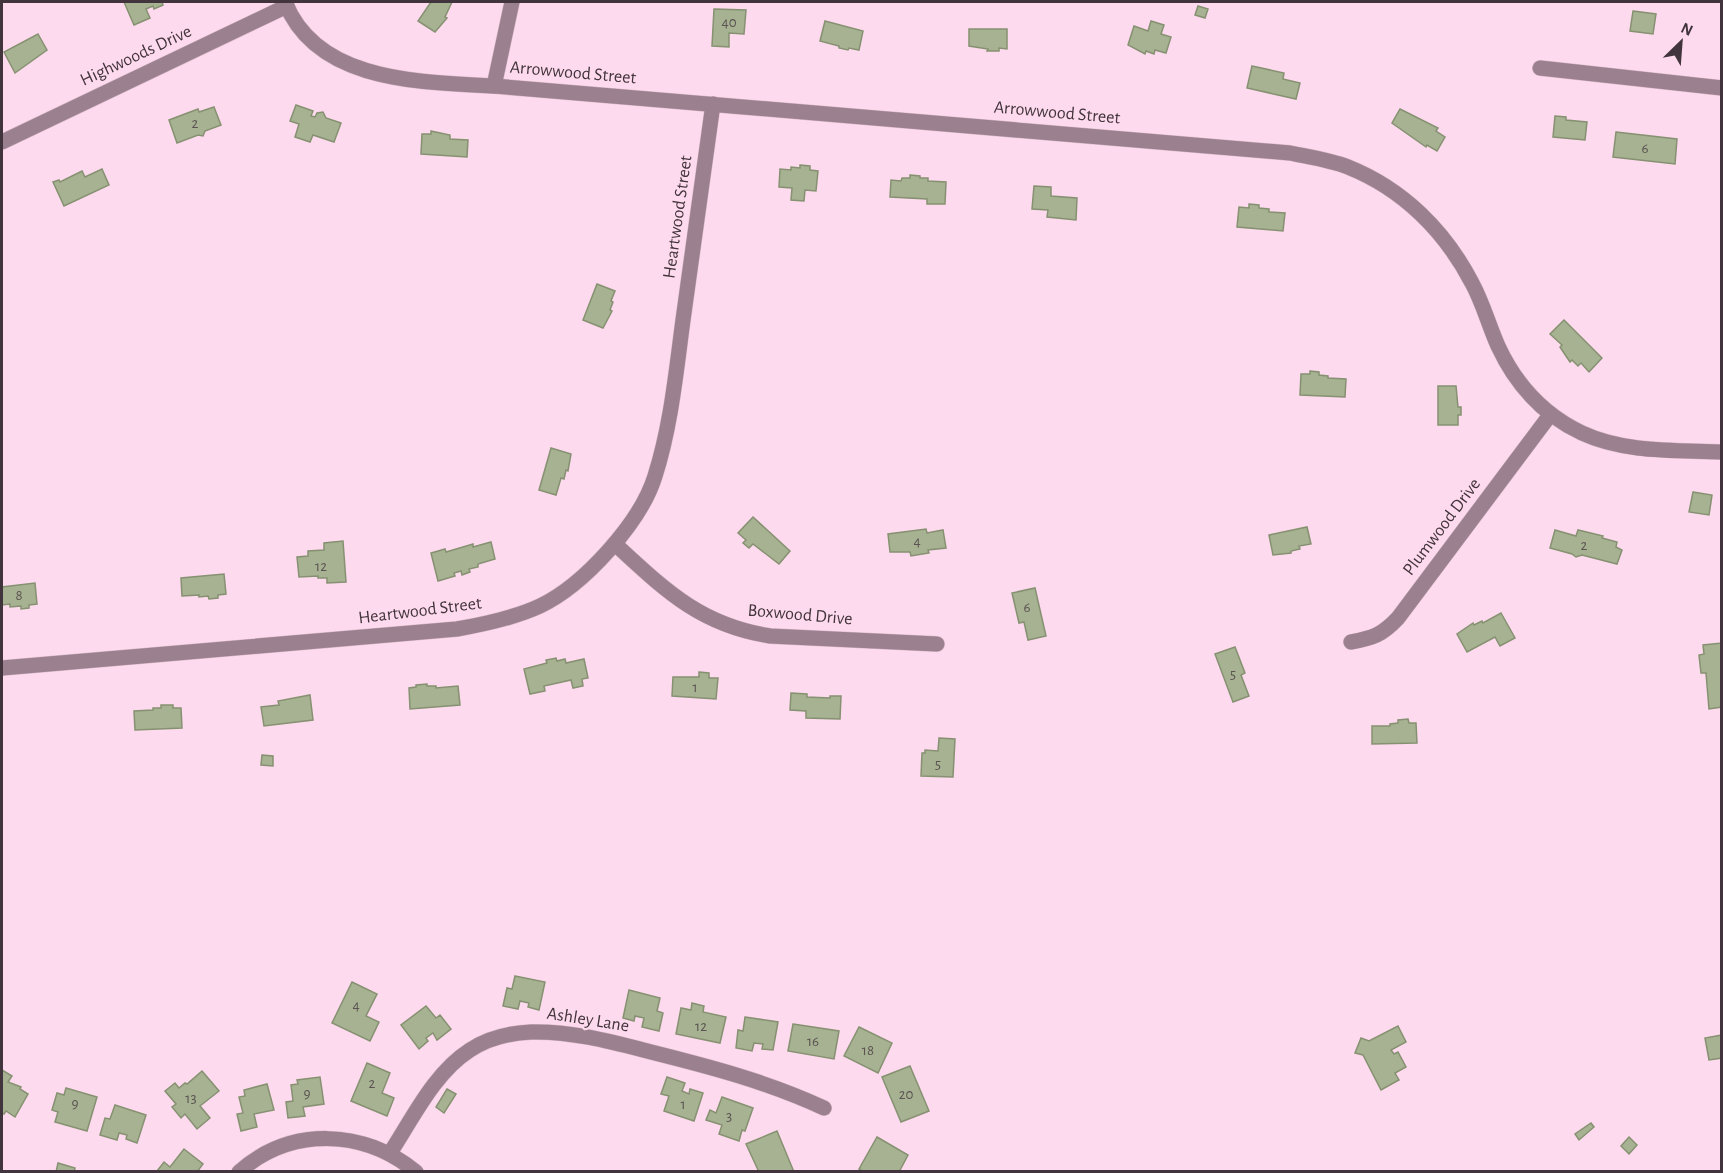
<svg xmlns="http://www.w3.org/2000/svg" width="1723" height="1173" font-family="'Alegreya Sans',sans-serif">
  <style>
    .building { fill: #a7b292; stroke: #869172; stroke-width: 1.5 }
    .lines { fill: none; stroke-linecap: round; stroke-linejoin: round }
    .minor-casing { stroke: #d8b9ca; stroke-width: 16 }
    .minor { stroke: #9b808f; stroke-width: 15 }
    .labels { text-anchor: middle; dominant-baseline: central; stroke-width: 4.5; stroke-linejoin: round; paint-order: stroke }
    .number-label { font-size: 15px; fill: #5b5452 }
    .street-label { font-size: 18px; fill: #42343c; stroke: #fddaed }
  </style>
  <rect width="100%" height="100%" fill="#fddaed"/>
  <g class="building">
    <path d="M124 2H162L163 5 154 9 153 6 146 9 150 18 134 25Z"/>
    <path d="M431 2H452L445 17 447 18 435 32 418 21Z"/>
    <path d="M1198 6 1208 9 1205 18 1195 15Z"/>
    <path d="M714 9 746 10 744 34 729 33V47L712 46Z"/>
    <path d="M1633 11 1656 14 1653 34 1630 31Z"/>
    <path d="M825 21 863 31 859 50 849 48 848 50 839 48V46L820 41Z"/>
    <path d="M1151 21 1164 25 1161 34 1171 37 1166 53 1155 50 1154 54 1146 51 1145 54 1128 45 1134 26 1148 31Z"/>
    <path d="M969 29H1007V49L999 48V51H987L988 49 969 46Z"/>
    <path d="M38 34 47 50 15 73 4 52Z"/>
    <path d="M1252 66 1284 73 1283 79 1300 83 1296 99 1247 88Z"/>
    <path d="M296 105 313 111 311 116 315 117 317 113 323 112 326 118 341 123 334 142 313 135 310 142 295 137 299 124 290 121Z"/>
    <path d="M214 107 221 125 205 131 203 136 198 135 177 143 169 120 198 109 199 112Z"/>
    <path d="M1400 109 1438 128 1436 131 1445 137 1437 151 1427 145 1426 147 1392 123Z"/>
    <path d="M1555 116 1566 117V120L1587 122 1585 140 1553 137Z"/>
    <path d="M431 131 450 135V139L468 140 467 157 421 154 422 134H431Z"/>
    <path d="M1616 132 1677 139 1675 164 1613 157Z"/>
    <path d="M800 165 810 166V170L818 171 816 191 805 190 804 201 791 200 792 188 779 187 780 169 791 170V167L800 168Z"/>
    <path d="M102 169 109 185 64 206 53 182 59 180 60 182 82 171 85 177Z"/>
    <path d="M910 175 920 176V178H928V181L946 182 945 204H927V199L890 197 891 180 901 181 902 178H910Z"/>
    <path d="M1034 186 1051 187V196L1077 198 1076 220 1047 217 1048 210 1032 209Z"/>
    <path d="M1249 204 1259 205V208L1269 209V212L1285 213 1283 231 1237 227 1239 207 1249 208Z"/>
    <path d="M597 284 615 291 611 301 613 302 610 310 612 311 603 328 583 320Z"/>
    <path d="M1564 320 1602 358 1589 372 1581 363 1578 366 1572 360 1570 362 1560 347 1562 345 1550 334Z"/>
    <path d="M1310 371 1319 372V375L1328 376V378L1346 379 1345 397 1300 395 1301 374H1310Z"/>
    <path d="M1438 386H1456L1458 407H1461V415H1458V425H1438Z"/>
    <path d="M551 448 571 454 568 471 566 470 564 479 561 478 556 495 539 490Z"/>
    <path d="M1693 492 1712 495 1709 515 1689 512Z"/>
    <path d="M753 517 790 551 779 564 753 544 749 548 743 543 746 540 738 533Z"/>
    <path d="M1307 527 1311 544 1299 546 1300 549 1291 551V553L1273 555 1269 535Z"/>
    <path d="M926 529 927 533 943 530 946 548 928 550 929 553 911 556 910 552H890L888 534Z"/>
    <path d="M1555 530 1576 536 1578 530 1603 536 1602 538 1617 542 1616 547 1622 550 1617 564 1582 555 1576 557 1572 554 1550 548Z"/>
    <path d="M343 541 346 582 327 583V578H318V576L299 577 297 557 308 556V551L324 550V543Z"/>
    <path d="M491 542 495 559 478 564V567L469 569 470 572 462 575 461 571 454 573 455 576 438 581 431 553 445 549 446 552 473 544V547Z"/>
    <path d="M224 574 226 594 218 595V598L209 599 208 596 199 597V595L182 596 181 578Z"/>
    <path d="M35 583 37 604 29 605V608L21 609V606L10 607V604L2 605V587Z"/>
    <path d="M1035 588 1046 636 1028 640 1024 622 1019 623 1012 593Z"/>
    <path d="M1501 613 1515 638 1500 646 1495 637 1467 652 1457 634 1473 623 1474 625 1482 621 1483 623Z"/>
    <path d="M1722 643V707L1709 709 1706 673H1701L1699 655 1704 654 1703 645Z"/>
    <path d="M1235 647 1245 673 1241 675 1249 696 1233 702 1215 654Z"/>
    <path d="M556 658 557 661 565 659 566 663 584 659 588 678 582 679 583 686 573 688 571 680 544 686 545 691 530 694 524 669 547 663 546 660Z"/>
    <path d="M699 672 709 673V678H718L716 699 672 696 673 677H699Z"/>
    <path d="M427 684V686H436V688L458 686 460 705 410 709 409 688 416 687V685Z"/>
    <path d="M791 693 807 694V697L830 698V696H841L840 719 806 718V711L790 710Z"/>
    <path d="M310 695 313 720 264 726 261 707 279 705 278 701Z"/>
    <path d="M161 705H173V708H181L182 728 135 730 134 711 153 710V708H161Z"/>
    <path d="M1408 719 1409 723H1416L1417 743 1372 744V726H1390V724L1398 723V720Z"/>
    <path d="M939 738 955 739 953 777 921 776 922 753H925V750L938 751Z"/>
    <path d="M262 755 273 756V766L261 765Z"/>
    <path d="M515 976 545 982 539 1010 528 1007 529 1003 520 1001 518 1009 503 1006 507 988 512 989Z"/>
    <path d="M352 982 377 994 366 1016 379 1022 370 1041 332 1023Z"/>
    <path d="M629 990 660 998 657 1011 663 1013 659 1031 642 1027 644 1018 635 1016 634 1021 623 1018Z"/>
    <path d="M692 1003 704 1006 703 1012 726 1017 720 1043 676 1034 681 1008 691 1010Z"/>
    <path d="M426 1006 436 1018 440 1015 451 1029 437 1040 433 1033 426 1038 428 1041 419 1049 401 1025Z"/>
    <path d="M745 1017 778 1022 773 1050 762 1049 763 1044 754 1043 752 1051 736 1048 738 1030 743 1031Z"/>
    <path d="M793 1024 839 1031 834 1059 788 1051Z"/>
    <path d="M1398 1026 1406 1042 1391 1050 1394 1054 1398 1052 1406 1067 1395 1073 1399 1080 1381 1090 1363 1055 1355 1053 1361 1038 1369 1041Z"/>
    <path d="M859 1027 892 1043 878 1073 844 1056Z"/>
    <path d="M1722 1035V1058L1709 1060 1705 1038Z"/>
    <path d="M367 1063 390 1073 382 1093 394 1098 387 1116 351 1101Z"/>
    <path d="M910 1066 929 1111 901 1122 882 1077Z"/>
    <path d="M2 1070 12 1076 8 1082 21 1087 20 1089 28 1094 15 1117 6 1111 4 1114 2 1113Z"/>
    <path d="M202 1071 219 1091 200 1106 210 1118 197 1129 185 1114 181 1118 172 1107 176 1104 165 1091 175 1083 179 1088 185 1083 187 1084Z"/>
    <path d="M320 1077 324 1104 303 1107 305 1116 288 1118 286 1102 293 1101 291 1085 298 1084 297 1080Z"/>
    <path d="M667 1077 685 1083 682 1091 689 1094 690 1089 703 1093 694 1121 664 1111 669 1096 661 1094Z"/>
    <path d="M267 1084 274 1110 254 1114 257 1127 241 1131 237 1114 243 1113 239 1097 245 1096 244 1090Z"/>
    <path d="M66 1088 97 1097 87 1131 55 1122 58 1112 52 1110 57 1093 64 1095Z"/>
    <path d="M447 1089 456 1094 444 1113 436 1107Z"/>
    <path d="M722 1097 753 1108 745 1131 742 1130 739 1141 719 1134 722 1125 706 1120 710 1110 716 1113Z"/>
    <path d="M115 1105 146 1115 137 1143 126 1139 127 1135 119 1133 117 1140 100 1135 105 1118 110 1119Z"/>
    <path d="M1591 1123 1594 1127 1579 1140 1575 1134Z"/>
    <path d="M777 1131 794 1172H759L746 1144Z"/>
    <path d="M877 1137 908 1155 899 1172H864L859 1169Z"/>
    <path d="M1629 1137 1637 1145 1629 1154 1621 1146Z"/>
    <path d="M184 1149 203 1164 197 1172 157 1171 164 1162 170 1167Z"/>
    <path d="M58 1163 75 1168 74 1172H56Z"/>
  </g>
  <g class="lines">
    <g class="minor-casing">
      <g id="minor">
        <path d="M285 2C317 83 422 82 494 86L1290 153C1309 157 1330 160 1348 167 1403 189 1445 231 1472 283 1483 303 1489 326 1498 346 1516 385 1544 415 1582 433 1625 453 1675 450 1722 452"/>
        <path d="M1540 68 1722 88"/>
        <path d="M494 86 512 2"/>
        <path d="M2 142 287 6"/>
        <path d="M615 544C665 590 700 625 770 636L937 644"/>
        <path d="M1351 642C1373 638 1382 635 1398 618L1550 415"/>
        <path d="M2 668 457 629C486 624 514 618 540 606 584 585 641 522 655 476 671 426 676 372 683 320 693 248 703 176 713 104"/>
        <path d="M390 1153C413 1118 434 1073 470 1050 488 1038 510 1033 531 1032 572 1031 612 1042 651 1052 711 1067 768 1082 824 1108"/>
        <path d="M239 1172C291 1126 364 1129 416 1172"/>
      </g>
    </g>
    <use href="#minor" class="minor"/>
  </g>
  <g class="labels">
    <g class="number-label">
      <text x="729" y="22">40</text>
      <text x="195" y="123">2</text>
      <text x="1645" y="148">6</text>
      <text x="917" y="541">4</text>
      <text x="1584" y="545">2</text>
      <text x="321" y="566">12</text>
      <text x="19" y="595">8</text>
      <text x="1027" y="607">6</text>
      <text x="1233" y="674">5</text>
      <text x="695" y="687">1</text>
      <text x="938" y="764">5</text>
      <text x="356" y="1005">4</text>
      <text x="701" y="1026">12</text>
      <text x="813" y="1041">16</text>
      <text x="868" y="1050">18</text>
      <text x="372" y="1083">2</text>
      <text x="307" y="1093">9</text>
      <text x="906" y="1094">20</text>
      <text x="191" y="1098">13</text>
      <text x="75" y="1103">9</text>
      <text x="683" y="1104">1</text>
      <text x="729" y="1116">3</text>
    </g>
    <g class="street-label">
      <text transform="translate(136 56) rotate(-25)">Highwoods Drive</text>
      <text transform="translate(573 73) rotate(5)">Arrowwood Street</text>
      <text transform="translate(1057 113) rotate(5)">Arrowwood Street</text>
      <text transform="translate(678 217) rotate(-82)">Heartwood Street</text>
      <text transform="translate(1442 527) rotate(-53)">Plumwood Drive</text>
      <text transform="translate(420 611) rotate(-7)">Heartwood Street</text>
      <text transform="translate(800 615) rotate(5)">Boxwood Drive</text>
      <text transform="translate(588 1020) rotate(9)">Ashley Lane</text>
    </g>
  </g>
  <rect width="1723" height="1173" fill="none" stroke="#42343c" stroke-width="6"/>
  <g transform="translate(1681 42) rotate(25)" stroke="#fddaed" stroke-width="4.5" paint-order="stroke">
  <path d="M0-4.5L10 22L0 15L-10 22Z" fill="#42343c"/>
  <text y="-9" font-size="16" font-weight="bold" text-anchor="middle" fill="#42343c">N</text>
  </g>
</svg>
